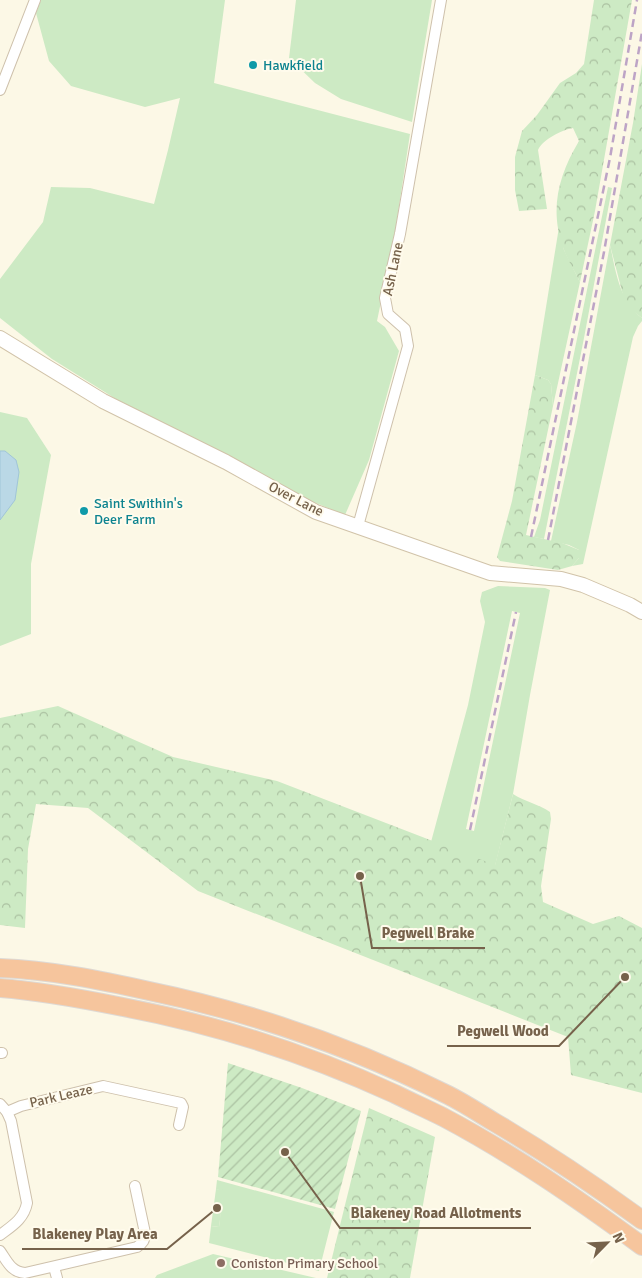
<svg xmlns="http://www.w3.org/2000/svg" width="642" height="1278" font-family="Signika,sans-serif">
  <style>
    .grass { fill: #cdeac4; fill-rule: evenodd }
    .forest { fill: url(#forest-crowns) }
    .garden { fill: url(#garden-furrows) }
    .water { fill: #bad8e6; stroke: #a0c5d8 }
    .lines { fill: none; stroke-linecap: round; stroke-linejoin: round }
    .street-casing { stroke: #cec1ac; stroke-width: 12 }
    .secondary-casing { stroke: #d1c3a9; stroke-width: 16 }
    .highway-casing { stroke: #ded9d4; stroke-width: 20 }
    .street { stroke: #fff; stroke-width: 10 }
    .secondary { stroke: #fff; stroke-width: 14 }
    .highway { stroke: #f6c59d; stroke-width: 18 }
    .rail { stroke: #bda4c6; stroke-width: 2.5; stroke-dasharray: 8 5; stroke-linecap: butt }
    .culture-dot { fill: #0f9aa8; stroke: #fffbec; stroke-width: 2 }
    .education-dot { fill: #8d6e63; stroke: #fffbec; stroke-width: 2 }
    .labels { text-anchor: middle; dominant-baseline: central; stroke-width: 4; stroke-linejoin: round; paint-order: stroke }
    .culture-label { font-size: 14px; fill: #0d838f; stroke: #fffbec; text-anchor: start }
    .street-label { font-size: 14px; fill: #76624b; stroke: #fffbec }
    .education-label { font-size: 14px; fill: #785e54; stroke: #fffbec; text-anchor: start }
    .leader { fill: none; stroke: #76624b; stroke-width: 2 }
    .callout-dot { fill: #76624b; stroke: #fffbec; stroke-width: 2 }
    .callout-label { font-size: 15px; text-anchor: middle; font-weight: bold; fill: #76624b; stroke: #fffbec; stroke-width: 4; stroke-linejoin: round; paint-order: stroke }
  </style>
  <defs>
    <pattern id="forest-crowns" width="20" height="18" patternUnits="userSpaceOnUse" patternTransform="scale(1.25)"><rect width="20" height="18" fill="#cdeac4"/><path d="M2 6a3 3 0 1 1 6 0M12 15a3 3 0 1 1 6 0" fill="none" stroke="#abc1a1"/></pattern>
    <pattern id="garden-furrows" width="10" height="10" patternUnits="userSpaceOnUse" patternTransform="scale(1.25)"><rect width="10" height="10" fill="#cdeac4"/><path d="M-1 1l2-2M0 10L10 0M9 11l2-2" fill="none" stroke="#abc1a1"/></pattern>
  </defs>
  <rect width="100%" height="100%" fill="#fcf8e6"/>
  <g class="grass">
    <path d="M41 0H225L214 83 410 134 394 239 377 321 385 327 399 351 369 460 345 515 294 494 140 414 52 359 0 318V279L43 222 51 187 90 188 154 204 168 150 180 98 145 107 71 86 49 61 36 13Z"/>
    <path d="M296 0H432L412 122 341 99 315 83 289 58Z"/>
    <path d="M608 187 612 188 584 338 544 539 534 537 540 520Z"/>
    <path d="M559 227 564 250 580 282 553 406 551 384 548 380 535 375Z"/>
    <path d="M610 245C616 272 619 300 642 318V321L638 326 633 337 583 564 572 566 579 558V550L569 545 551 541 577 422Z"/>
    <path d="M0 412 27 418 51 455 31 564V634L0 646Z"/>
    <path d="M498 586 545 588 550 590 530 695 513 794 495 866 431 842 468 705 485 622 480 601 482 592ZM512 611 520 613 474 831 466 829Z"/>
    <path d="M217 1180 334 1212 319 1271 209 1243 211 1226 219 1227 223 1191 216 1189Z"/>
    <path d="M213 1254 316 1278H155L157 1275Z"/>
  </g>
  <g class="forest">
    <path d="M594 0H632L595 211 580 282C575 271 568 261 564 250 549 211 558 176 579 141L573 128C562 130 543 139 538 150L547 209 519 211 515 190V157L522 131 537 115 560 83 576 73 584 64Z"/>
    <path d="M642 64V318L633 311 624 299 610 245 633 123Z"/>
    <path d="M535 375 548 380 551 384 553 406 526 535 562 543 579 550V558L572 566 558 570 500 561 497 557 512 501Z"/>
    <path d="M58 706 173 757 277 781 495 865 513 794C525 802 539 804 550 812L551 819 541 886 543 902 593 924 619 916 642 928V1093L571 1075 568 1037 198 891 88 808 36 804 28 849 25 928 0 925V718Z"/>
    <path d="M369 1108 435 1137 410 1278H327Z"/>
    <path d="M216 1189 224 1190 219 1227 211 1226Z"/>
  </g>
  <path class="garden" d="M228 1063 302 1088 361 1111 335 1209 218 1177Z"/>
  <path class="water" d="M0 451H5L16 460 19 472 15 500 0 520Z"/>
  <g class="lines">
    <g class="street-casing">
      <g id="street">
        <path d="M0 90 35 0"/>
        <path d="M358 526 408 346 405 329 388 314 385 298 400 234 441 0"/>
        <path d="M0 1053H2"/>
        <path d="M0 1104 7 1112 11 1121 27 1203C24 1219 12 1226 0 1235"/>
        <path d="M7 1112 21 1106 103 1086 181 1103 183 1107 179 1125"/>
        <path d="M0 1251C7 1261 11 1272 25 1273L137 1247C143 1243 145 1240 145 1233L135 1186"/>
        <path d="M54 1267 57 1278"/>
      </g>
    </g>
    <g class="secondary-casing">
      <path id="secondary" d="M0 338 103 401 226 462 316 512 490 573 561 579 583 585 630 605 642 612"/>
    </g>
    <g class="highway-casing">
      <g id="highway">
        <path d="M0 968C50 970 100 980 149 991 255 1013 352 1047 448 1095 464 1103 479 1113 494 1122 545 1152 594 1185 642 1220"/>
        <path d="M0 988C41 991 83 999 123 1007 218 1025 308 1054 395 1094 411 1102 427 1109 443 1117 513 1154 578 1199 642 1246"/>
      </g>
    </g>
    <use href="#street" class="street"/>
    <use href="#secondary" class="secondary"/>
    <use href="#highway" class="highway"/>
    <g class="rail">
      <path d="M531 537 610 158 637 0"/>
      <path d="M548 540 604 252 642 32"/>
      <path d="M470 830 516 612"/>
    </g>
  </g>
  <g class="culture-dot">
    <circle cx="253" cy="65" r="5"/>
    <circle cx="84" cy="511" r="5"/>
  </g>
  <circle class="education-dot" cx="221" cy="1263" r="5"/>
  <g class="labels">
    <g class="culture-label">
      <text x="263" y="65">Hawkfield</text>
      <text x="94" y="503">Saint Swithin's<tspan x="94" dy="16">Deer Farm</tspan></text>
    </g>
    <g class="street-label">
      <text transform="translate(393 269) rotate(-78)">Ash Lane</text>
      <text transform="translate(296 499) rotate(27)">Over Lane</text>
      <text transform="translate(61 1096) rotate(-13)">Park Leaze</text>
    </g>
    <g class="education-label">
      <text x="231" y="1263">Coniston Primary School</text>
    </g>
  </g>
  <path class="leader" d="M360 876L372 948H485M625 977L559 1046H447M285 1152L340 1228H531M217 1208L167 1249H22"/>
  <g class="callout-dot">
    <circle cx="360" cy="876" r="5"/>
    <circle cx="625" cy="977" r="5"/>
    <circle cx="285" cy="1152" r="5"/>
    <circle cx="217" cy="1208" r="5"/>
  </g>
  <g class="callout-label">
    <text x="428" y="938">Pegwell Brake</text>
    <text x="503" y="1036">Pegwell Wood</text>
    <text x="436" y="1218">Blakeney Road Allotments</text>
    <text x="95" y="1239">Blakeney Play Area</text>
  </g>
  <g transform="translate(607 1243) rotate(66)" stroke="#fffbec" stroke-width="4" paint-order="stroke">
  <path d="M0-4L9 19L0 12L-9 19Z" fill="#76624b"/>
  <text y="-8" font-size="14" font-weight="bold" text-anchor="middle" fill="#76624b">N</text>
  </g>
</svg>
